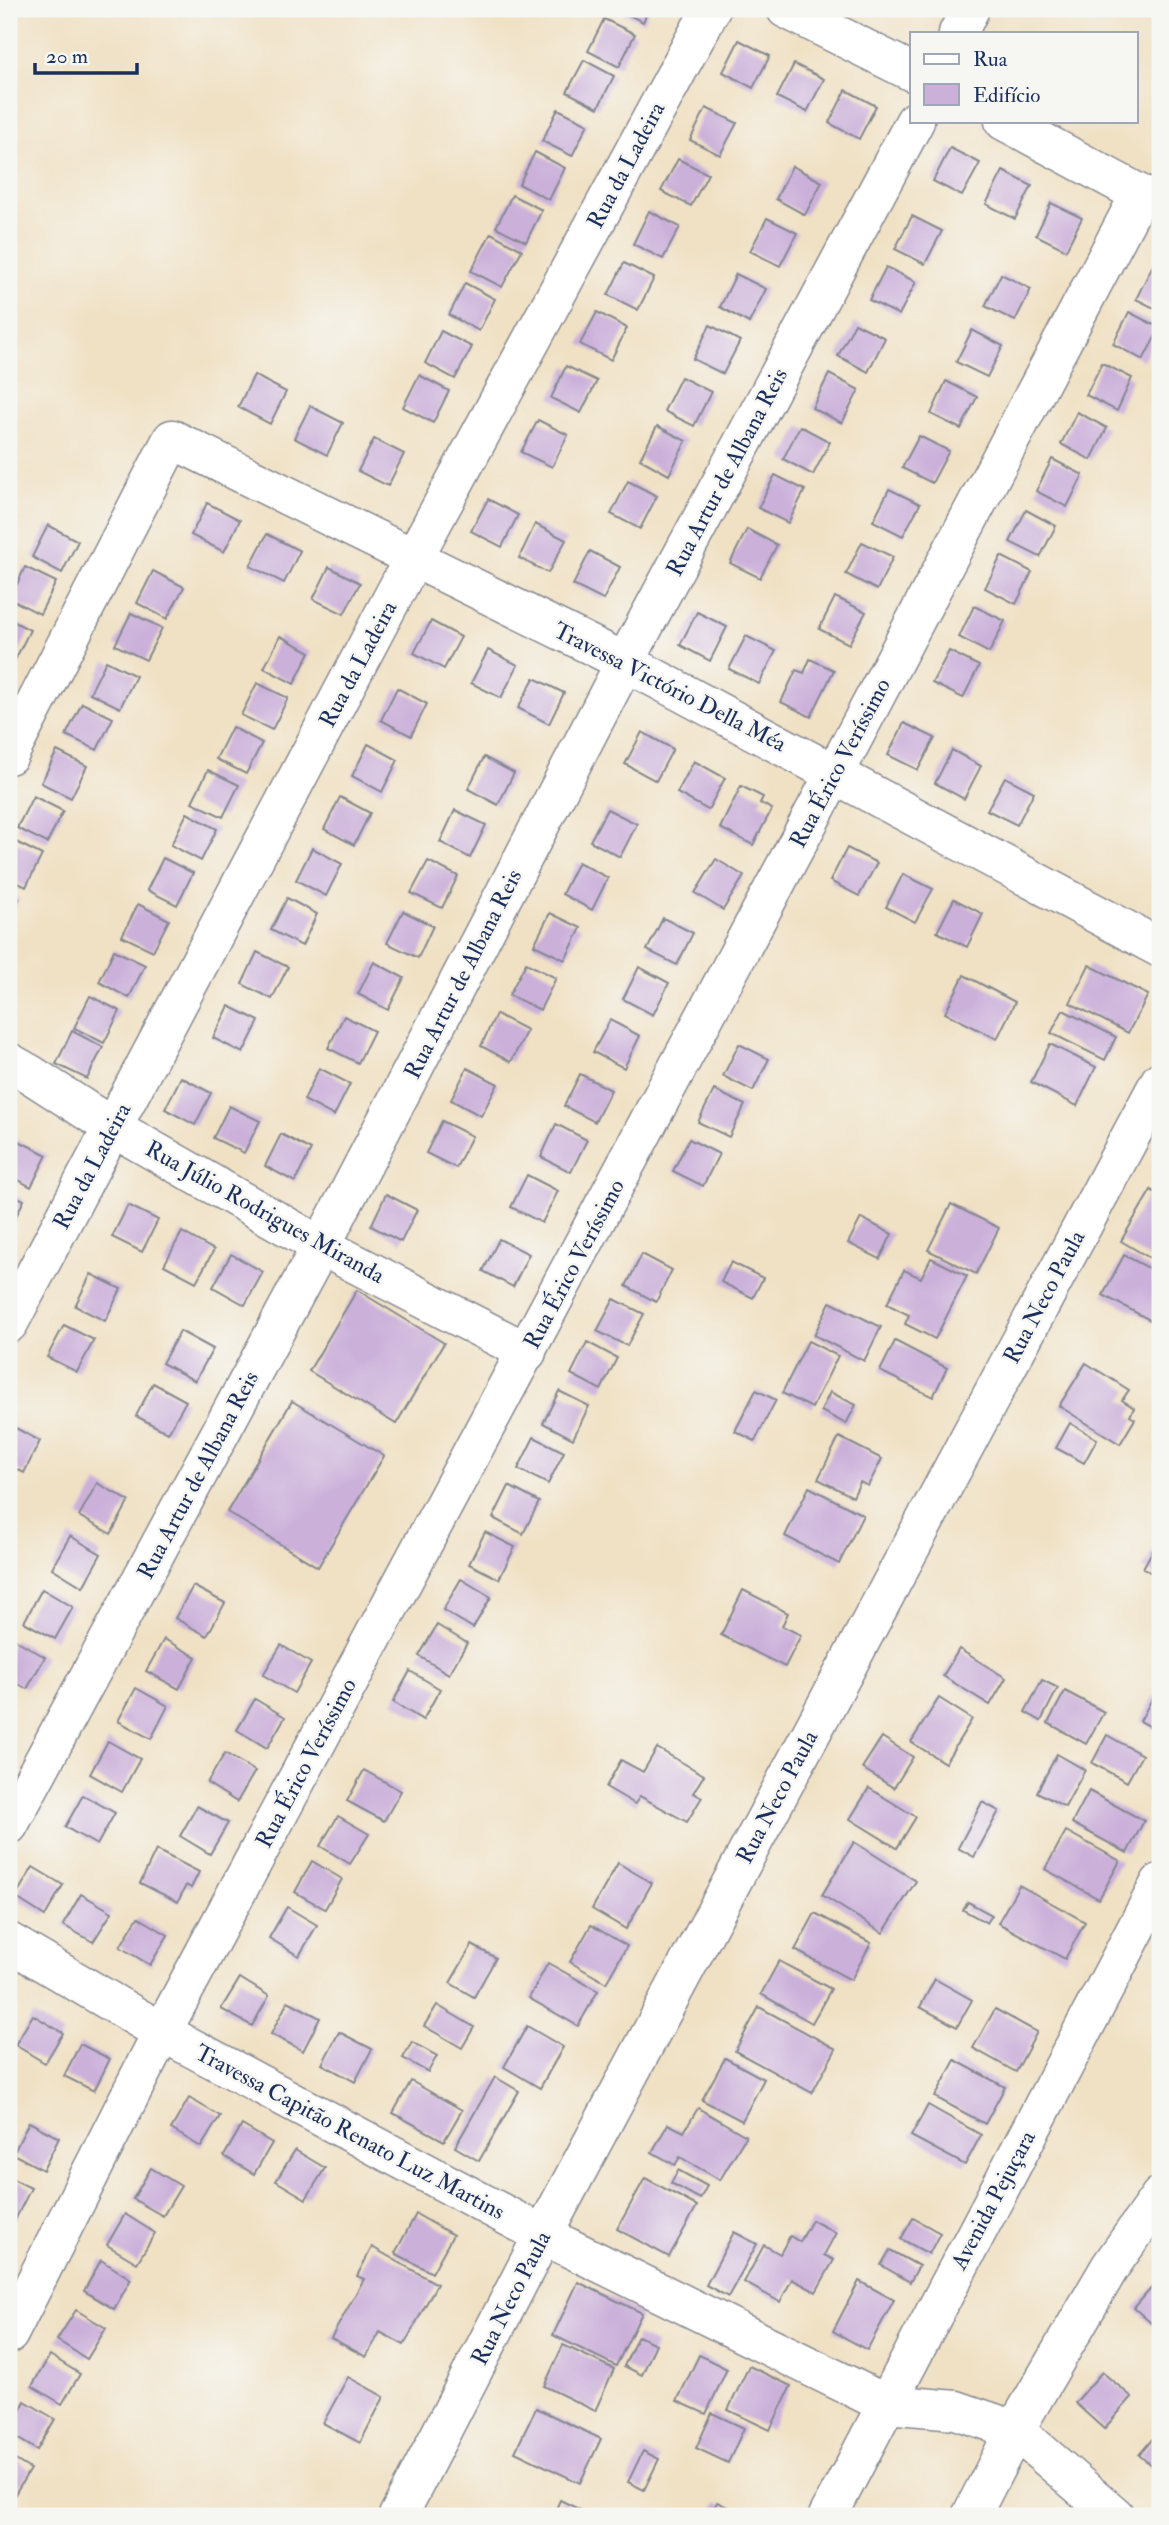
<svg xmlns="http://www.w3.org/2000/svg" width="1169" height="2525" font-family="'IM FELL Double Pica',serif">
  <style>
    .building { fill: #cbb0da }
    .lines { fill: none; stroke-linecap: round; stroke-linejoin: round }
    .street-casing { stroke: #868891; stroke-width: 41 }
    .secondary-casing { stroke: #868891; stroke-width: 41 }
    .street { stroke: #fff; stroke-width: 38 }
    .secondary { stroke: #fff; stroke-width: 38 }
    .labels { text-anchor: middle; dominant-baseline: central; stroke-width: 5; stroke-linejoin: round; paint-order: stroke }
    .street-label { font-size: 23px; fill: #1b2f5e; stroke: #f6f6f2 }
  </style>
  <rect width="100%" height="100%" fill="#f6f6f2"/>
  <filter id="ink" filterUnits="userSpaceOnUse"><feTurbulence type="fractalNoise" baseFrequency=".0143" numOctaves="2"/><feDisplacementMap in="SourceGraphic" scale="14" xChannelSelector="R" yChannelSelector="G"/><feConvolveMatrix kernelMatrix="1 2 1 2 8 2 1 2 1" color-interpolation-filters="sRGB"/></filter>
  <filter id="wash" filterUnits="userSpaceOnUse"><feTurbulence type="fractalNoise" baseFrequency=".00686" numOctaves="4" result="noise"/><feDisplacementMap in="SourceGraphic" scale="28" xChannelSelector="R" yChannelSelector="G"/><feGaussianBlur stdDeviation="1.57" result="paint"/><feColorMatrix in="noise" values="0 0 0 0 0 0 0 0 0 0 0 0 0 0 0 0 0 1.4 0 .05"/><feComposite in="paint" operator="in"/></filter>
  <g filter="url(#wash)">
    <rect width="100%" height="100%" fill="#f0e1c4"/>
    <g id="blocks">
      <g class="building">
        <path d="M616 9H649L643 22Z"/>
        <path d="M604 19 635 34 619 67 588 51Z"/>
        <path d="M739 40 770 56 753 88 723 72Z"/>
        <path d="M584 60 614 76 598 108 567 92Z"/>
        <path d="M794 64 824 79 807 112 777 97Z"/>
        <path d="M846 90 876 106 859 139 829 123Z"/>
        <path d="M706 108 737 123 720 155 690 140Z"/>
        <path d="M558 109 588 124 572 156 542 141Z"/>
        <path d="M950 148 980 163 962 196 933 181Z"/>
        <path d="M535 152 565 168 549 200 519 184Z"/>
        <path d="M678 159 708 174 691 206 661 191Z"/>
        <path d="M792 166 822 182 805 215 776 199Z"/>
        <path d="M1003 171 1032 186 1015 219 986 204Z"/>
        <path d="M512 195 542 210 526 242 496 227Z"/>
        <path d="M1051 203 1082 218 1066 250 1036 235Z"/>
        <path d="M649 211 680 227 663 259 633 244Z"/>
        <path d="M912 216 942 231 925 264 895 249Z"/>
        <path d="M767 218 797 233 780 266 750 251Z"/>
        <path d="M491 233 522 250 502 287 471 271Z"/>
        <path d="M624 263 654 278 638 310 608 295Z"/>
        <path d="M886 267 916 282 899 315 869 300Z"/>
        <path d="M1152 267 1160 271V311L1136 299Z"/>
        <path d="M736 274 766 289 749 323 720 307Z"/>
        <path d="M1001 274 1031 289 1015 321 985 306Z"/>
        <path d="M465 283 495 299 479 331 449 315Z"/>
        <path d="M597 312 627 328 611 360 580 344Z"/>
        <path d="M1129 312 1160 328 1143 360 1113 344Z"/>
        <path d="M855 323 885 338 868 372 838 356Z"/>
        <path d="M710 325 740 341 723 374 693 359Z"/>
        <path d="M972 330 1003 346 987 377 956 362Z"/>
        <path d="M441 331 472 347 455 379 425 363Z"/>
        <path d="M1102 363 1132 378 1117 411 1086 395Z"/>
        <path d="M566 366 597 381 581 413 551 398Z"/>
        <path d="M829 374 859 390 842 423 812 408Z"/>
        <path d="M254 375 286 392 270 424 238 407Z"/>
        <path d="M419 375 449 391 433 423 403 407Z"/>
        <path d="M681 377 711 392 694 426 664 411Z"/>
        <path d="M946 381 977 397 961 429 931 414Z"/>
        <path d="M310 406 343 423 327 455 294 438Z"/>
        <path d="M1077 412 1107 428 1091 460 1061 444Z"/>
        <path d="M538 420 568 435 552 467 521 452Z"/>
        <path d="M657 426 686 441 669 475 640 459Z"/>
        <path d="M800 426 830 442 813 475 783 459Z"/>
        <path d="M919 436 949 451 932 483 902 468Z"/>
        <path d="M374 439 404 454 388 486 358 471Z"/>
        <path d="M1052 459 1083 475 1067 507 1036 491Z"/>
        <path d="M775 475 805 490 788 523 758 508Z"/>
        <path d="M628 481 657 496 640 529 611 514Z"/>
        <path d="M889 489 920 504 903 536 873 521Z"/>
        <path d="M488 499 518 515 502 547 471 531Z"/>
        <path d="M207 503 240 520 224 552 191 535Z"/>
        <path d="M1026 510 1056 526 1040 557 1010 542Z"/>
        <path d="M535 524 566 540 548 573 519 558Z"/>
        <path d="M48 525 78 541 62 573 32 557Z"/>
        <path d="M747 529 777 545 760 578 730 563Z"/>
        <path d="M267 534 300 551 284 583 250 566Z"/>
        <path d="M862 542 893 557 877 590 846 574Z"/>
        <path d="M590 551 620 567 603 600 573 585Z"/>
        <path d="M1001 556 1032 572 1016 604 985 588Z"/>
        <path d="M25 567 56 582 40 614 10 599Z"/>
        <path d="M329 567 360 583 344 614 313 599Z"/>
        <path d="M153 571 184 587 167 619 137 603Z"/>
        <path d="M835 597 866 612 849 644 819 629Z"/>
        <path d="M974 606 1005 621 989 653 959 637Z"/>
        <path d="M697 612 727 627 710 661 680 645Z"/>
        <path d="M131 613 162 628 146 660 115 645Z"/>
        <path d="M9 619 30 630 14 662 9 659Z"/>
        <path d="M431 621 461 637 444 669 414 653Z"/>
        <path d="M280 636 310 652 294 684 264 668Z"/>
        <path d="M746 636 776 651 759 684 729 669Z"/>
        <path d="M488 650 518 665 501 698 471 683Z"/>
        <path d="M949 651 979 666 963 698 932 683Z"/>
        <path d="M810 659 834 670 811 717 781 702 796 670 804 673Z"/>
        <path d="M106 661 136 676 120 708 90 693Z"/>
        <path d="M534 678 564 693 549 724 518 708Z"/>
        <path d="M257 683 288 698 272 730 241 715Z"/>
        <path d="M397 688 427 704 411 736 381 720Z"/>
        <path d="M82 703 113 718 97 750 66 735Z"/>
        <path d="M904 723 935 738 918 770 888 755Z"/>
        <path d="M232 727 262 743 246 774 216 759Z"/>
        <path d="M642 732 673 749 656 781 625 764Z"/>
        <path d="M368 744 398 760 382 792 352 776Z"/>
        <path d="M952 750 981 766 964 799 935 783Z"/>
        <path d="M57 751 87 766 71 798 41 783Z"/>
        <path d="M484 757 514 773 498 805 468 789Z"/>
        <path d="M694 761 725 778 708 810 677 793Z"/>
        <path d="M208 770 239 785 223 817 192 802Z"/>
        <path d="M1005 777 1034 792 1017 825 987 810Z"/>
        <path d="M741 786 763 797 760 803 772 809 753 845 720 828Z"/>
        <path d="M33 796 63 811 47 843 17 828Z"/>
        <path d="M340 797 370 813 354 845 324 829Z"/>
        <path d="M607 809 637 824 620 857 590 841Z"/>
        <path d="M455 810 486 825 470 858 440 842Z"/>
        <path d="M187 813 217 829 201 861 171 845Z"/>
        <path d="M12 840 42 855 26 887 9 878V846Z"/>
        <path d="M312 848 342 864 326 896 296 880Z"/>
        <path d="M847 848 877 863 859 896 830 881Z"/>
        <path d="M163 858 193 873 177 905 147 890Z"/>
        <path d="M716 859 744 876 723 910 695 893Z"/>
        <path d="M428 861 458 876 442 908 411 893Z"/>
        <path d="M578 862 608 878 592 910 562 894Z"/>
        <path d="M903 874 933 889 915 922 886 907Z"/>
        <path d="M9 894 19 899 9 920Z"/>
        <path d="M287 898 317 914 302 946 271 930Z"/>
        <path d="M954 899 983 914 967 947 937 932Z"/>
        <path d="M138 904 169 920 153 951 122 936Z"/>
        <path d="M403 911 433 926 418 958 387 943Z"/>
        <path d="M550 913 581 928 565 960 534 945Z"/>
        <path d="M663 918 693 933 677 965 647 950Z"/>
        <path d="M114 950 145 965 129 998 99 982Z"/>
        <path d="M257 952 288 967 272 999 242 984Z"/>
        <path d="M374 962 404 978 388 1010 358 994Z"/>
        <path d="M526 963 556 978 540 1010 509 995Z"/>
        <path d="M1089 965 1148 995 1128 1033 1070 1003Z"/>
        <path d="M639 967 669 983 653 1015 623 999Z"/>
        <path d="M964 975 1015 1002 997 1039 945 1013Z"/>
        <path d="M90 996 120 1011 104 1043 74 1028Z"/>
        <path d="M229 1006 259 1021 243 1053 213 1038Z"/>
        <path d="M1063 1010 1116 1037 1105 1060 1051 1033Z"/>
        <path d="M496 1014 527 1030 511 1062 481 1046Z"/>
        <path d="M344 1016 374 1031 358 1063 328 1048Z"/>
        <path d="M610 1020 640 1036 624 1068 593 1052Z"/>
        <path d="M72 1031 103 1047 87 1079 56 1064Z"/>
        <path d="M739 1044 769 1059 753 1091 723 1076Z"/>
        <path d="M1050 1044 1096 1067 1077 1106 1031 1082Z"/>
        <path d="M319 1068 350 1084 334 1116 304 1100Z"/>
        <path d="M467 1068 498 1084 481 1116 451 1100Z"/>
        <path d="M580 1074 611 1090 595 1122 564 1106Z"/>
        <path d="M181 1077 211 1093 195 1125 165 1109Z"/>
        <path d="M714 1090 745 1105 729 1137 698 1122Z"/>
        <path d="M229 1106 260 1121 244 1153 213 1138Z"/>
        <path d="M442 1121 472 1136 456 1168 426 1153Z"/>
        <path d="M556 1124 587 1140 571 1172 541 1157Z"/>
        <path d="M281 1134 311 1150 295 1182 265 1166Z"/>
        <path d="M689 1139 719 1154 703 1186 673 1171Z"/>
        <path d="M17 1140 47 1155 31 1187 9 1175V1156Z"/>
        <path d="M527 1175 558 1191 542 1223 511 1207Z"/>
        <path d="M1151 1190 1160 1196V1264L1121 1241Z"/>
        <path d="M9 1193 24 1200 9 1231Z"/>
        <path d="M386 1194 417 1210 401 1242 371 1226Z"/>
        <path d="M951 1204 999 1228 976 1274 928 1250Z"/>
        <path d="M128 1205 158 1220 142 1252 112 1237Z"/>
        <path d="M861 1218 892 1234 880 1259 848 1243Z"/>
        <path d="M182 1232 214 1250 196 1282 164 1265Z"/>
        <path d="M499 1239 529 1254 513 1287 483 1271Z"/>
        <path d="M231 1254 263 1272 245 1305 213 1287Z"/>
        <path d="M642 1254 672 1270 656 1302 626 1286Z"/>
        <path d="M1124 1255 1160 1274V1318L1157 1324 1103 1295Z"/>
        <path d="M931 1258 967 1276 935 1339 905 1324 909 1315 887 1304 904 1270 921 1278Z"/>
        <path d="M731 1262 763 1278 753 1298 721 1282Z"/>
        <path d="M91 1274 121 1289 105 1321 75 1306Z"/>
        <path d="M357 1290 444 1343 396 1424 309 1371Z"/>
        <path d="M614 1299 644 1314 627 1346 597 1331Z"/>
        <path d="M830 1302 881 1327 864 1361 814 1335Z"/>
        <path d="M64 1325 94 1340 77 1372 47 1357Z"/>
        <path d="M180 1331 213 1349 195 1381 162 1363Z"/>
        <path d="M808 1341 838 1356 812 1408 782 1393Z"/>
        <path d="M895 1341 947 1368 933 1397 880 1371Z"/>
        <path d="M587 1342 617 1358 601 1390 571 1374Z"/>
        <path d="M1086 1363 1129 1390 1122 1400 1134 1408 1130 1416 1135 1419 1120 1444 1059 1406Z"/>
        <path d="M153 1383 186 1401 168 1433 136 1416Z"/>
        <path d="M756 1390 776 1400 755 1441 735 1431Z"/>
        <path d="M559 1391 589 1406 573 1439 543 1423Z"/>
        <path d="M830 1392 856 1405 846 1424 821 1411Z"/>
        <path d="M292 1401 384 1456 318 1567 227 1512Z"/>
        <path d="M1070 1423 1097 1439 1084 1463 1056 1448Z"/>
        <path d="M10 1425 40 1441 24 1473 9 1465Z"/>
        <path d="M534 1437 564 1452 548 1484 518 1469Z"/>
        <path d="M839 1437 882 1459 868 1486 860 1482 853 1497 818 1479Z"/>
        <path d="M97 1483 129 1501 111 1534 79 1516Z"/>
        <path d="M509 1486 539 1502 523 1534 493 1518Z"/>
        <path d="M809 1487 863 1515 839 1564 785 1536Z"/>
        <path d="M485 1532 515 1547 499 1579 469 1564Z"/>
        <path d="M70 1536 101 1554 83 1587 52 1568Z"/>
        <path d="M1160 1537V1578L1143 1568Z"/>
        <path d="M461 1579 491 1597 473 1628 443 1610Z"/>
        <path d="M193 1586 225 1603 207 1636 175 1618Z"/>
        <path d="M42 1589 73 1607 55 1639 24 1622Z"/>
        <path d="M743 1590 788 1613 782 1626 801 1635 785 1667 721 1635Z"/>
        <path d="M437 1625 467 1643 449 1674 419 1656Z"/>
        <path d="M14 1639 45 1657 27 1689 9 1679V1648Z"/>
        <path d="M164 1639 196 1657 179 1689 146 1671Z"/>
        <path d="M281 1645 311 1663 294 1693 263 1675Z"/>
        <path d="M959 1649 1006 1678 990 1705 943 1676Z"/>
        <path d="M410 1671 440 1689 423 1720 393 1702Z"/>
        <path d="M1042 1680 1058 1688 1041 1721 1025 1712Z"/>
        <path d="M1160 1684V1732L1140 1721Z"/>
        <path d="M136 1688 168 1706 151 1739 118 1721Z"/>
        <path d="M1065 1691 1104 1712 1086 1744 1048 1723Z"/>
        <path d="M939 1698 972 1719 945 1763 911 1742Z"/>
        <path d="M255 1699 285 1717 267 1748 237 1730Z"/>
        <path d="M1107 1735 1142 1755 1127 1782 1092 1763Z"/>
        <path d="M882 1737 913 1757 894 1788 862 1768Z"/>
        <path d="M108 1741 140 1759 122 1792 90 1774Z"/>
        <path d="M657 1748 704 1775 693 1793 702 1797 687 1822 640 1796 635 1804 606 1787 621 1760 643 1772Z"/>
        <path d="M225 1753 255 1771 237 1802 207 1783Z"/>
        <path d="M1057 1754 1085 1770 1065 1807 1037 1792Z"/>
        <path d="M364 1770 401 1791 384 1821 347 1801Z"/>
        <path d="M869 1788 916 1817 897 1848 850 1819Z"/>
        <path d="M1089 1791 1144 1821 1127 1853 1072 1823Z"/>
        <path d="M83 1795 115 1813 97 1845 65 1827Z"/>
        <path d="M982 1802 999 1811 974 1857 958 1848Z"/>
        <path d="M197 1806 228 1823 210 1854 180 1836Z"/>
        <path d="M338 1816 369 1834 350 1864 320 1846Z"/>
        <path d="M1066 1831 1120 1861 1099 1899 1045 1869Z"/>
        <path d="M854 1842 916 1881 883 1933 822 1895Z"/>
        <path d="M156 1850 199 1872 191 1888 186 1885 178 1902 140 1883Z"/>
        <path d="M312 1861 342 1879 325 1909 295 1892Z"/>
        <path d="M618 1863 652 1883 626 1929 592 1909Z"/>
        <path d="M33 1867 63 1885 45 1916 15 1897Z"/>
        <path d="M1019 1885 1085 1922 1065 1959 998 1923Z"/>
        <path d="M81 1894 112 1912 93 1942 63 1925Z"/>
        <path d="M968 1902 992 1915 987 1923 963 1910Z"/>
        <path d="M287 1907 317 1925 299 1956 269 1938Z"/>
        <path d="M815 1913 871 1943 851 1980 795 1950Z"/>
        <path d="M138 1917 168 1935 150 1965 120 1947Z"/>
        <path d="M591 1925 627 1946 606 1983 570 1962Z"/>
        <path d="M472 1945 496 1958 474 1997 450 1983Z"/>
        <path d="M779 1961 831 1989 812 2023 761 1994Z"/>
        <path d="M548 1963 598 1991 578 2026 529 1998Z"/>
        <path d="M240 1978 269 1996 252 2026 221 2009Z"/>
        <path d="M935 1979 972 2000 957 2027 920 2007Z"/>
        <path d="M288 2001 320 2018 303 2051 271 2034Z"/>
        <path d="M437 2005 474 2027 462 2048 424 2026Z"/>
        <path d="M759 2007 836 2049 812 2093 735 2051Z"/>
        <path d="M995 2009 1037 2032 1016 2072 973 2048Z"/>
        <path d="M33 2015 63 2033 45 2063 15 2045Z"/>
        <path d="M527 2026 563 2047 540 2088 504 2067Z"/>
        <path d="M339 2032 372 2049 355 2082 322 2064Z"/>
        <path d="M412 2042 437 2056 428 2072 403 2058Z"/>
        <path d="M80 2044 110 2059 94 2091 64 2076Z"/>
        <path d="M725 2058 764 2079 742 2121 702 2100Z"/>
        <path d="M955 2060 1005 2087 985 2124 935 2097Z"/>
        <path d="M495 2077 519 2091 479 2161 455 2147Z"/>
        <path d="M411 2081 462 2110 444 2141 393 2113Z"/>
        <path d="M189 2098 220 2116 201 2147 171 2129Z"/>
        <path d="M928 2105 981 2135 965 2165 911 2136Z"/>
        <path d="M698 2108 746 2136 720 2180 680 2157 675 2165 652 2152 668 2124 684 2132Z"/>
        <path d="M29 2122 59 2138 43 2170 13 2154Z"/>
        <path d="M242 2125 272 2143 254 2174 224 2156Z"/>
        <path d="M295 2150 325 2168 306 2199 276 2181Z"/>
        <path d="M151 2168 181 2186 163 2216 133 2199Z"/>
        <path d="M678 2170 707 2186 700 2199 671 2183Z"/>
        <path d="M9 2177 31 2188 15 2220 9 2217Z"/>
        <path d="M645 2178 697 2206 669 2257 617 2229Z"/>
        <path d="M125 2214 155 2233 137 2263 107 2245Z"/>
        <path d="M416 2214 453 2235 432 2273 395 2253Z"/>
        <path d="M913 2218 940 2233 929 2254 901 2239Z"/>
        <path d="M812 2220 836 2233 824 2255 834 2260 816 2292 792 2279 780 2302 744 2282 764 2245 780 2254 790 2236 800 2242Z"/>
        <path d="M734 2232 757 2244 728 2297 706 2285Z"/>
        <path d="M372 2247 437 2284 404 2345 380 2332 366 2357 331 2338 364 2279 357 2276Z"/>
        <path d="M890 2250 919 2266 910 2282 881 2265Z"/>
        <path d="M101 2260 131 2279 114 2309 84 2291Z"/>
        <path d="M859 2281 894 2300 867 2350 833 2331Z"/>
        <path d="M578 2282 642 2313 616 2366 553 2335Z"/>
        <path d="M1155 2284 1160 2288V2331L1134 2308Z"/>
        <path d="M76 2310 106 2328 87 2359 57 2340Z"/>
        <path d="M638 2336 656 2344 642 2375 624 2366Z"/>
        <path d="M563 2345 614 2369 595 2411 544 2386Z"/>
        <path d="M50 2355 80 2374 62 2404 32 2386Z"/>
        <path d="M699 2355 727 2369 706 2414 677 2401Z"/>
        <path d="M749 2366 791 2386 770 2430 728 2410Z"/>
        <path d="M1102 2372 1132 2397 1104 2429 1075 2403Z"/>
        <path d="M348 2377 384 2397 360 2443 323 2423Z"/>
        <path d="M25 2401 55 2419 37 2450 9 2433Z"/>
        <path d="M536 2408 601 2439 580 2483 515 2452Z"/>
        <path d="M712 2413 744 2428 728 2463 696 2448Z"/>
        <path d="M1160 2430V2473L1139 2455Z"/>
        <path d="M643 2451 659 2459 644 2490 628 2482Z"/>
        <path d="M9 2456 30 2469 12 2499 9 2497Z"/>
        <path d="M560 2500 589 2514 588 2516H553Z"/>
        <path d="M717 2502 746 2516H710Z"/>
      </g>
    </g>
  </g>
  <g filter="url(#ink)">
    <use href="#blocks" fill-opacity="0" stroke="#868891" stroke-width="2"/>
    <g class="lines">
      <g class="street-casing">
        <g id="street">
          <path d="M786 9 912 72"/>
          <path d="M958 33 970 9"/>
          <path d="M9 755 172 439 625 662 1160 948"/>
          <path d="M9 1062 30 1074 112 1127 321 1246 527 1352"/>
          <path d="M9 1323 414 557 711 9"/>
          <path d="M9 1825 321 1246 625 662 915 121"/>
          <path d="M9 1942 162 2032 543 2235 886 2404 956 2410 1015 2430 1115 2516"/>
          <path d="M9 2334 162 2032 835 773 1140 194 1004 121"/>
          <path d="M398 2516 543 2235 1160 1081"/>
          <path d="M971 2516 1015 2430 1110 2267 1160 2196"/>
        </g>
      </g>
      <g class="secondary-casing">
        <path id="secondary" d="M828 2516 1160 1883"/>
      </g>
      <use href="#street" class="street"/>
      <use href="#secondary" class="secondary"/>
    </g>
  </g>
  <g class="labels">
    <g class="street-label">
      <text transform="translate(626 165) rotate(-62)">Rua da Ladeira</text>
      <text transform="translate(727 472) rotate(-62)">Rua Artur de Albana Reis</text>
      <text transform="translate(358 664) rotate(-62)">Rua da Ladeira</text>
      <text transform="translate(670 687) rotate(27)">Travessa Victório Della Méa</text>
      <text transform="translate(840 763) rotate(-62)">Rua Érico Veríssimo</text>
      <text transform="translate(463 974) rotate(-63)">Rua Artur de Albana Reis</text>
      <text transform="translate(92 1166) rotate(-62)">Rua da Ladeira</text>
      <text transform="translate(265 1212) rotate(29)">Rua Júlio Rodrigues Miranda</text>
      <text transform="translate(574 1264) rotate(-62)">Rua Érico Veríssimo</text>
      <text transform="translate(1044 1297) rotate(-62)">Rua Neco Paula</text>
      <text transform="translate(198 1475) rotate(-62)">Rua Artur de Albana Reis</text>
      <text transform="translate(306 1763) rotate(-62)">Rua Érico Veríssimo</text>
      <text transform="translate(777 1797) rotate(-62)">Rua Neco Paula</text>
      <text transform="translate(350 2132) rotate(28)">Travessa Capitão Renato Luz Martins</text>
      <text transform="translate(993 2200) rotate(-62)">Avenida Pejuçara</text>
      <text transform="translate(511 2298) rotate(-63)">Rua Neco Paula</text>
    </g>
  </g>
  <rect width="1169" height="2525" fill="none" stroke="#f6f6f2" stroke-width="35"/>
  <rect x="910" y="32" width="228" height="91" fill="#f6f6f2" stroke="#9ea6b7" stroke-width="2"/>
  <rect x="924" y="54" width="35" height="10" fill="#ffffff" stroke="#9ea6b7" stroke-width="2"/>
  <text x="973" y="66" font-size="21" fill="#1b2f5e">Rua</text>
  <rect x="924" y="84" width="35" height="21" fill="#cbb0da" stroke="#9ea6b7" stroke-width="2"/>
  <text x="973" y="102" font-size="21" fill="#1b2f5e">Edifício</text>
  <path d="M35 63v10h102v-10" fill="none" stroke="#1b2f5e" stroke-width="3.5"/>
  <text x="46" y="63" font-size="21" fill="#1b2f5e" stroke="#f6f6f2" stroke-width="5" paint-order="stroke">20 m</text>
</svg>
